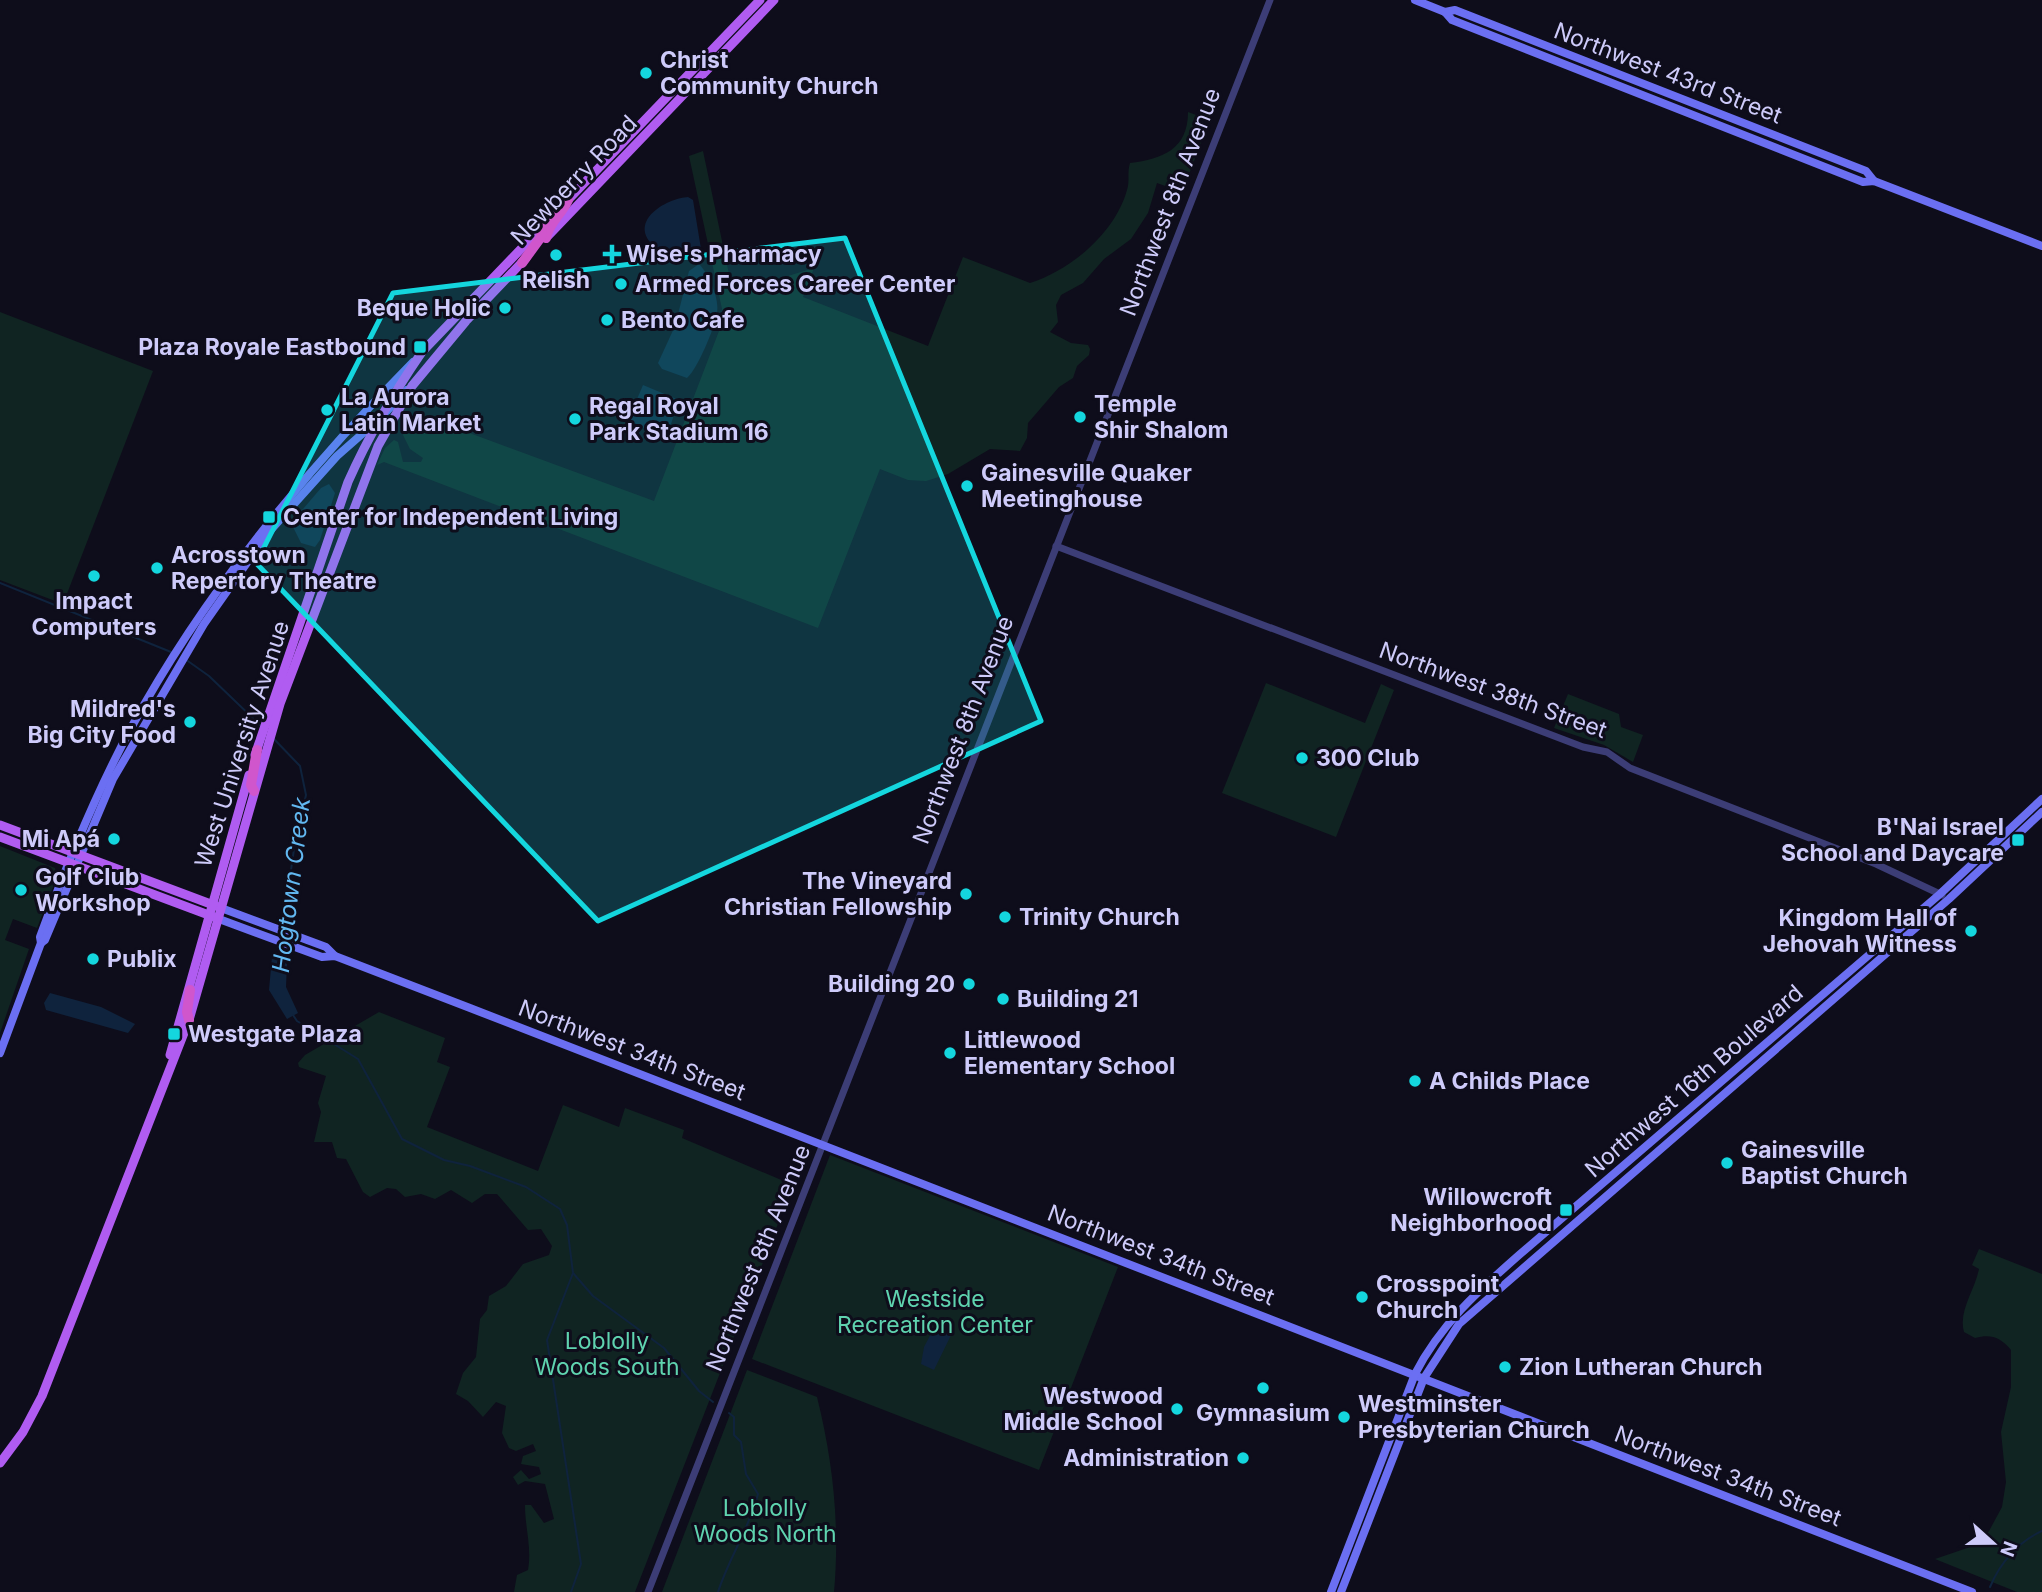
<svg xmlns="http://www.w3.org/2000/svg" width="2042" height="1592" font-family="Inter,sans-serif">
  <style>
    .green { fill: #102422 }
    .water { fill: #0f233d }
    .lines { fill: none; stroke-linecap: round; stroke-linejoin: round }
    .stream { stroke: #0f233d; stroke-width: 2 }
    .tertiary { stroke: #3c3d76; stroke-width: 7 }
    .secondary { stroke: #6b6ff2; stroke-width: 8 }
    .primary { stroke: #b05cf1; stroke-width: 9 }
    .trunk { stroke: #d056cc; stroke-width: 10 }
    .marked { fill: #14d6de; fill-opacity: 0.2; stroke: #14d6de; stroke-width: 5; stroke-linejoin: round }
    .poi-dot { fill: #14d6de; stroke: #0e0d1b; stroke-width: 2.5 }
    .labels { text-anchor: middle; dominant-baseline: central; stroke-width: 6; stroke-linejoin: round; paint-order: stroke }
    .poi-label { font-size: 23px; font-weight: bold; fill: #cecbfa; stroke: #0e0d1b; text-anchor: start }
    .street-label { font-size: 23px; fill: #cecbfa; stroke: #0e0d1b }
    .park-label { font-size: 23px; fill: #5fd3af; stroke: #0e0d1b }
    .water-label { font-size: 24px; font-style: italic; fill: #62b8f1; stroke: #0e0d1b }
  </style>
  <rect width="100%" height="100%" fill="#0e0d1b"/>
  <g class="green">
    <path d="M1188 112 1210 120 1182 192 1157 183 1148 213 1131 239 1104 259 1083 283 1061 295 1056 305 1058 322 1050 332 1071 343 1088 345 1090 349 1089 355 1077 366 1073 378 1059 387 1028 423 1027 438 1020 451 990 449 948 474 926 481 908 480 880 469 818 628 384 462 377 465 385 448 394 440 398 442 403 462H421L423 458 410 449 403 435 408 420 418 414 654 501 724 318 689 156 703 151 733 293 814 268 803 297 928 346 963 257 1030 283C1071 270 1115 233 1127 190 1130 181 1127 172 1130 163 1163 159 1188 149 1188 112Z"/>
    <path d="M0 312 153 371 63 604 0 580Z"/>
    <path d="M1266 683 1365 723 1381 684 1394 690 1336 837 1222 793Z"/>
    <path d="M1568 694 1619 714 1621 727 1643 735 1633 762 1604 745 1554 728Z"/>
    <path d="M0 846 55 868 57 877 37 928 13 919 5 940 29 949 0 1033Z"/>
    <path d="M379 1012 445 1038 437 1062 450 1067 427 1127 538 1171 563 1105 619 1127 625 1108 684 1130 682 1138 793 1185 635 1592H514L517 1575 528 1570C532 1548 525 1528 525 1505H531L544 1523 554 1519 545 1484 525 1481 518 1485 513 1477 521 1470 529 1479 541 1474 539 1467 521 1464 523 1456 536 1451 533 1444 516 1451 509 1448 502 1433 506 1406 496 1402 483 1417 468 1401 456 1394 463 1373 476 1357 480 1319 487 1310 489 1296 506 1286 523 1264 549 1255 552 1246 541 1229 528 1230 497 1194H485L472 1203 451 1190 435 1199 421 1194 405 1197 396 1189 387 1188 370 1197 363 1192 346 1159 337 1158 332 1142H314L321 1112 318 1103 326 1076 299 1067 298 1063 305 1055Z"/>
    <path d="M830 1155 1118 1267 1039 1470 752 1359Z"/>
    <path d="M1979 1249 2042 1274V1592H2017L1935 1559 1976 1545 1989 1531 2002 1507 2006 1482 2001 1432 2011 1387V1350C2000 1337 1991 1334 1975 1338L1964 1332C1958 1311 1975 1290 1979 1269L1972 1265Z"/>
    <path d="M747 1370 817 1397C833 1461 840 1526 834 1592H662Z"/>
  </g>
  <g class="water">
    <path d="M688 197 693 200 701 249 680 256C670 253 656 250 650 242 631 218 669 198 688 197Z"/>
    <path d="M699 264C709 274 720 299 717 314 715 327 697 370 687 378L662 369 658 363 675 326 689 271Z"/>
    <path d="M643 385 679 400 671 424 661 434 640 427 629 418Z"/>
    <path d="M329 484 335 493 320 540 315 547 301 543 291 523 321 488Z"/>
    <path d="M272 957 287 964 286 987 298 1013 287 1019 269 990Z"/>
    <path d="M50 993 101 1007 135 1024 128 1033 46 1010 44 1003Z"/>
    <path d="M935 1326 952 1333 934 1370 921 1364 924 1347Z"/>
  </g>
  <g class="lines">
    <g class="stream">
      <path d="M0 583 171 652"/>
      <path d="M185 659 209 676 262 727"/>
      <path d="M273 738 300 766 306 795 295 842 283 926"/>
      <path d="M280 961 281 945"/>
      <path d="M293 1015 297 1021 358 1059 402 1139 444 1160 470 1166 526 1187 560 1209 567 1225 573 1273 593 1296 664 1348 699 1391 713 1402"/>
      <path d="M1990 1587C2000 1563 2018 1542 2042 1531"/>
      <path d="M571 1592 581 1564 547 1340 573 1273"/>
      <path d="M718 1592C729 1558 749 1529 758 1494L746 1474 741 1442 734 1435V1417L729 1413"/>
    </g>
    <g class="tertiary">
      <path d="M1056 546 1583 747 1607 752 1630 768 1876 864 1942 895"/>
      <path d="M648 1592 1270 0"/>
    </g>
    <g class="secondary">
      <path d="M1415 0 1445 12 1452 20 1863 182 1874 181 2042 246"/>
      <path d="M1445 12 1455 10 1866 171 1874 181"/>
      <path d="M387 411 407 390"/>
      <path d="M221 908 326 947 335 956"/>
      <path d="M219 919 322 957 335 956 470 1008 1972 1592"/>
      <path d="M41 943 40 937C66 866 95 795 131 728 205 592 305 471 413 362"/>
      <path d="M0 1053 41 943 45 940 113 779 204 624 268 533 337 456 378 420"/>
      <path d="M1331 1592 1415 1374C1440 1325 1478 1291 1519 1255L1940 894 2042 799"/>
      <path d="M1341 1592 1424 1378 1459 1324 1949 899 2042 812"/>
    </g>
    <g class="primary">
      <path d="M548 236 774 0"/>
      <path d="M255 755 348 482C369 435 393 394 422 352L760 0"/>
      <path d="M0 825 216 906"/>
      <path d="M0 837 214 917"/>
      <path d="M170 1055 249 775"/>
      <path d="M0 1463 23 1432 42 1396 189 1020 280 704 378 446 412 386 466 321 526 258"/>
    </g>
    <g class="trunk">
      <path d="M546 238C549 222 562 214 568 200"/>
      <path d="M522 263 541 237 542 228"/>
      <path d="M254 791 251 785 257 750"/>
      <path d="M189 1020 187 1012 190 990"/>
    </g>
  </g>
  <path class="marked" d="M845 238 1041 721 598 921 256 563 393 293Z"/>
  <g class="poi-dot">
    <circle cx="646" cy="73" r="7"/>
    <path d="M608.5 243.5h7v7h7v7h-7v7h-7v-7h-7v-7h7z"/>
    <circle cx="556" cy="255" r="7"/>
    <circle cx="621" cy="284" r="7"/>
    <circle cx="505" cy="308" r="7"/>
    <circle cx="607" cy="320" r="7"/>
    <rect x="413" y="340" width="14" height="14" rx="3.5"/>
    <circle cx="327" cy="410" r="7"/>
    <circle cx="1080" cy="417" r="7"/>
    <circle cx="575" cy="419" r="7"/>
    <circle cx="967" cy="486" r="7"/>
    <rect x="262" y="510" width="14" height="14" rx="3.5"/>
    <circle cx="157" cy="568" r="7"/>
    <circle cx="94" cy="576" r="7"/>
    <circle cx="190" cy="722" r="7"/>
    <circle cx="1302" cy="758" r="7"/>
    <circle cx="114" cy="839" r="7"/>
    <rect x="2011" y="833" width="14" height="14" rx="3.5"/>
    <circle cx="21" cy="890" r="7"/>
    <circle cx="966" cy="894" r="7"/>
    <circle cx="1005" cy="917" r="7"/>
    <circle cx="1971" cy="931" r="7"/>
    <circle cx="93" cy="959" r="7"/>
    <circle cx="969" cy="984" r="7"/>
    <circle cx="1003" cy="999" r="7"/>
    <rect x="167" y="1027" width="14" height="14" rx="3.5"/>
    <circle cx="950" cy="1053" r="7"/>
    <circle cx="1415" cy="1081" r="7"/>
    <circle cx="1727" cy="1163" r="7"/>
    <rect x="1559" y="1203" width="14" height="14" rx="3.5"/>
    <circle cx="1362" cy="1297" r="7"/>
    <circle cx="1505" cy="1367" r="7"/>
    <circle cx="1263" cy="1388" r="7"/>
    <circle cx="1177" cy="1409" r="7"/>
    <circle cx="1344" cy="1417" r="7"/>
    <circle cx="1243" cy="1458" r="7"/>
  </g>
  <g class="labels">
    <g class="poi-label">
      <text x="660" y="60">Christ<tspan x="660" dy="26">Community Church</tspan></text>
      <text x="626" y="254">Wise's Pharmacy</text>
      <text x="556" y="280" text-anchor="middle">Relish</text>
      <text x="635" y="284">Armed Forces Career Center</text>
      <text x="491" y="308" text-anchor="end">Beque Holic</text>
      <text x="621" y="320">Bento Cafe</text>
      <text x="406" y="347" text-anchor="end">Plaza Royale Eastbound</text>
      <text x="341" y="397">La Aurora<tspan x="341" dy="26">Latin Market</tspan></text>
      <text x="1094" y="404">Temple<tspan x="1094" dy="26">Shir Shalom</tspan></text>
      <text x="589" y="406">Regal Royal<tspan x="589" dy="26">Park Stadium 16</tspan></text>
      <text x="981" y="473">Gainesville Quaker<tspan x="981" dy="26">Meetinghouse</tspan></text>
      <text x="283" y="517">Center for Independent Living</text>
      <text x="171" y="555">Acrosstown<tspan x="171" dy="26">Repertory Theatre</tspan></text>
      <text x="94" y="601" text-anchor="middle">Impact<tspan x="94" dy="26">Computers</tspan></text>
      <text x="176" y="709" text-anchor="end">Mildred's<tspan x="176" dy="26">Big City Food</tspan></text>
      <text x="1316" y="758">300 Club</text>
      <text x="2004" y="827" text-anchor="end">B'Nai Israel<tspan x="2004" dy="26">School and Daycare</tspan></text>
      <text x="100" y="839" text-anchor="end">Mi Apá</text>
      <text x="35" y="877">Golf Club<tspan x="35" dy="26">Workshop</tspan></text>
      <text x="952" y="881" text-anchor="end">The Vineyard<tspan x="952" dy="26">Christian Fellowship</tspan></text>
      <text x="1019" y="917">Trinity Church</text>
      <text x="1957" y="918" text-anchor="end">Kingdom Hall of<tspan x="1957" dy="26">Jehovah Witness</tspan></text>
      <text x="107" y="959">Publix</text>
      <text x="955" y="984" text-anchor="end">Building 20</text>
      <text x="1017" y="999">Building 21</text>
      <text x="188" y="1034">Westgate Plaza</text>
      <text x="964" y="1040">Littlewood<tspan x="964" dy="26">Elementary School</tspan></text>
      <text x="1429" y="1081">A Childs Place</text>
      <text x="1741" y="1150">Gainesville<tspan x="1741" dy="26">Baptist Church</tspan></text>
      <text x="1552" y="1197" text-anchor="end">Willowcroft<tspan x="1552" dy="26">Neighborhood</tspan></text>
      <text x="1376" y="1284">Crosspoint<tspan x="1376" dy="26">Church</tspan></text>
      <text x="1519" y="1367">Zion Lutheran Church</text>
      <text x="1163" y="1396" text-anchor="end">Westwood<tspan x="1163" dy="26">Middle School</tspan></text>
      <text x="1358" y="1404">Westminster<tspan x="1358" dy="26">Presbyterian Church</tspan></text>
      <text x="1263" y="1413" text-anchor="middle">Gymnasium</text>
      <text x="1229" y="1458" text-anchor="end">Administration</text>
    </g>
    <g class="street-label">
      <text transform="translate(1668 73) rotate(21)">Northwest 43rd Street</text>
      <text transform="translate(574 180) rotate(-46)">Newberry Road</text>
      <text transform="translate(1170 202) rotate(-69)">Northwest 8th Avenue</text>
      <text transform="translate(1493 690) rotate(20)">Northwest 38th Street</text>
      <text transform="translate(963 730) rotate(-69)">Northwest 8th Avenue</text>
      <text transform="translate(242 744) rotate(-72)">West University Avenue</text>
      <text transform="translate(632 1050) rotate(21)">Northwest 34th Street</text>
      <text transform="translate(1694 1081) rotate(-41)">Northwest 16th Boulevard</text>
      <text transform="translate(1161 1255) rotate(21)">Northwest 34th Street</text>
      <text transform="translate(758 1258) rotate(-68)">Northwest 8th Avenue</text>
      <text transform="translate(1728 1476) rotate(21)">Northwest 34th Street</text>
    </g>
    <g class="park-label">
      <text x="935" y="1299">Westside<tspan x="935" dy="26">Recreation Center</tspan></text>
      <text x="607" y="1341">Loblolly<tspan x="607" dy="26">Woods South</tspan></text>
      <text x="765" y="1508">Loblolly<tspan x="765" dy="26">Woods North</tspan></text>
    </g>
    <g class="water-label">
      <text transform="translate(291 885) rotate(-83)">Hogtown Creek</text>
    </g>
  </g>
  <g transform="translate(1993 1543) rotate(111)" stroke="#0e0d1b" stroke-width="5" paint-order="stroke">
  <path d="M0-5L12 26L0 18L-12 26Z" fill="#cecbfa"/>
  <text y="-10" font-size="19" font-weight="bold" text-anchor="middle" fill="#cecbfa">N</text>
  </g>
</svg>
